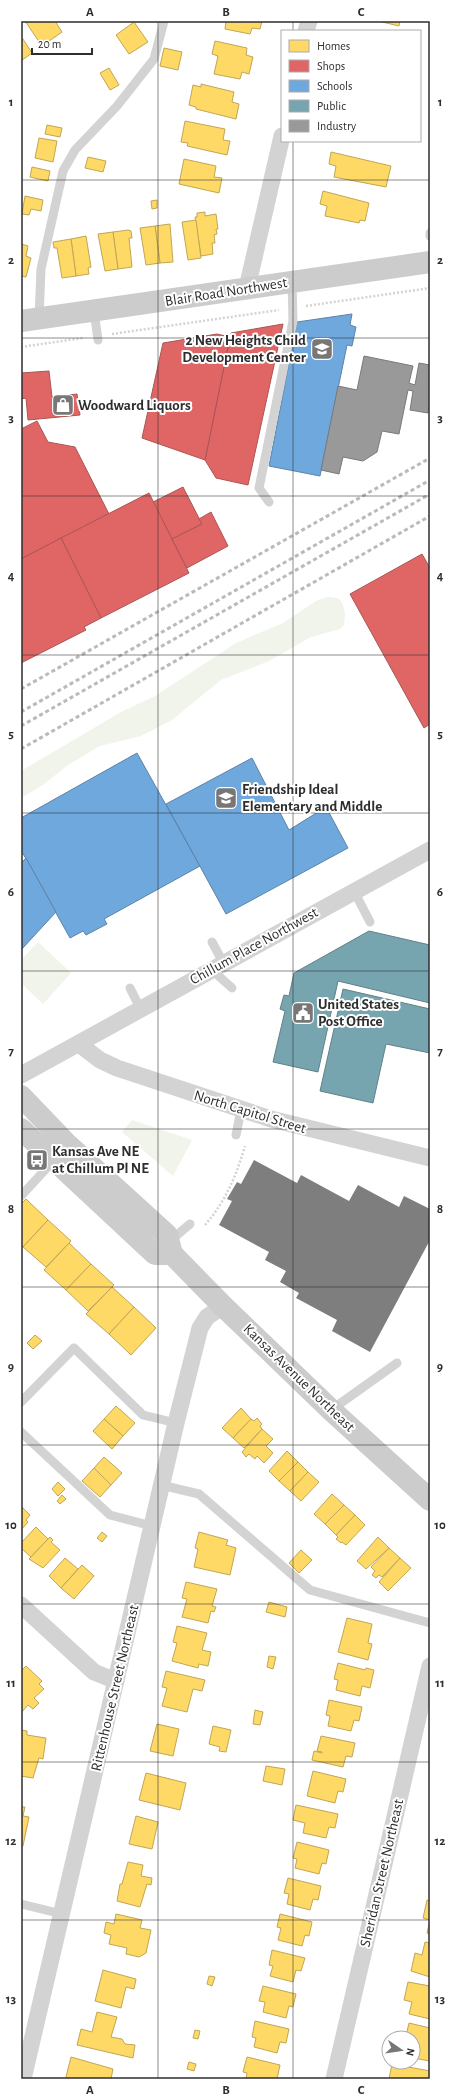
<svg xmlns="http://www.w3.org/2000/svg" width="451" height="2100" font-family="'Alegreya Sans',sans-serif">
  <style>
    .green { fill: #f0f4eb }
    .homes { fill: #ffd966; stroke: #c0a655 }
    .shops { fill: #e06666; stroke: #ab5555 }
    .schools { fill: #6fa8dc; stroke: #5c83a8 }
    .public { fill: #76a5af; stroke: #608188 }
    .industry { fill: #999; stroke: #797979 }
    .building { fill: #7e7e7e }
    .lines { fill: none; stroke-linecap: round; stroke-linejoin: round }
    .path { stroke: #d3d3d3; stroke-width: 2.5; stroke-dasharray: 2 2; stroke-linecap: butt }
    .lane { stroke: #d3d3d3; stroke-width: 9 }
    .street { stroke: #d3d3d3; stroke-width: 17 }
    .secondary { stroke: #ccc; stroke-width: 22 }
    .rail { stroke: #bababa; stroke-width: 3; stroke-dasharray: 4 3; stroke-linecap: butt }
    .grid { fill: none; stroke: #2e2e2e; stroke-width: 1; stroke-opacity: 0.55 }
    .labels { text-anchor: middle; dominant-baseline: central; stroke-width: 4; stroke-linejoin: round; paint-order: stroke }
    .street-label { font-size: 15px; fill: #2e2e2e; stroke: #fff }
    .poi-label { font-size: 15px; font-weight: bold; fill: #2e2e2e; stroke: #fff; text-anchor: start }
    .neatline { fill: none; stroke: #2e2e2e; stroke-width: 1.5 }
    .grid-label { font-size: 13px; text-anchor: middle; font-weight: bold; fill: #2e2e2e }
  </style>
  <rect width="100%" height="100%" fill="#fff"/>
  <g class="green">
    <path d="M328 597 338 598 342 602 345 613 344 625 340 629 311 637 269 661 221 680 172 720 141 736 100 746 68 765 43 785 21 798V771L121 712 155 696 236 643 283 623 316 601Z"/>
    <path d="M38 942 71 973 43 1004 21 983V960Z"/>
    <path d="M132 1120 192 1140 173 1176 122 1132Z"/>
  </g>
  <g class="homes">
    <path d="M25 21H55L62 32 42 46Z"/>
    <path d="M226 21H262L260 29 252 28 250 34 225 29Z"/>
    <path d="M378 21H400L399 26Z"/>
    <path d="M134 22 148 42 129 54 116 35Z"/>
    <path d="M21 36 32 53 21 61Z"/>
    <path d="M215 41 247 48 246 55 253 57 249 74 242 72 240 79 214 74 218 56 212 54Z"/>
    <path d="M164 48 182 52 178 70 160 66Z"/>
    <path d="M109 68 119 85 110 90 100 73Z"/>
    <path d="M201 84 234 92 232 102 239 104 236 119 196 109V107L189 105 193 85 201 87Z"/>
    <path d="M185 121 225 129 223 140 230 141 227 155 187 146 188 143 181 142Z"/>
    <path d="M47 125 62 128 60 137 45 134Z"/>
    <path d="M39 138 57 141 53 162 35 158Z"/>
    <path d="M331 152 391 166 386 187 334 177 336 166 329 164Z"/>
    <path d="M88 157 106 161 103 172 85 168Z"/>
    <path d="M184 159 216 166 214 177 222 178 219 193 179 184Z"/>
    <path d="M32 167 50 171 48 181 30 177Z"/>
    <path d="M323 191 369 203 365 221 360 220 359 223 325 216 327 206 320 204Z"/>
    <path d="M25 196 43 200 41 211 31 209 29 215 22 214Z"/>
    <path d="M157 200V208L152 209 151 201Z"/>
    <path d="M205 212V216L216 214 218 229H216L217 234 214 235 215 243H212L213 254 201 256 195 217H197V213Z"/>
    <path d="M196 220 201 258 188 260 182 222Z"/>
    <path d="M170 224 173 262 160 263 155 226Z"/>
    <path d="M155 226 160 263 146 265 140 228Z"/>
    <path d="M128 230 131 231 132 238H129L132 267 118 269 113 232Z"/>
    <path d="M113 232 118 269 105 271 98 234Z"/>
    <path d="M86 236 91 267 88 268 89 274 76 276 71 239Z"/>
    <path d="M71 239 76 276 62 278 57 248H54L53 242Z"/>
    <path d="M21 244 28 246 26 256 31 258 26 277 21 276Z"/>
    <path d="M26 1199 48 1220 23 1247 21 1245V1204Z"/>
    <path d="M48 1220 71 1241 46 1267 23 1247Z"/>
    <path d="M69 1243 91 1264 66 1290 44 1270Z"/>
    <path d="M91 1264 114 1285 88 1311 66 1290Z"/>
    <path d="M112 1287 134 1307 109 1334 86 1314Z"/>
    <path d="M134 1307 156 1328 131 1355 109 1334Z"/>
    <path d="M35 1335 42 1341 33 1349 27 1343Z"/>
    <path d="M116 1406 135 1423 123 1436 104 1419Z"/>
    <path d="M241 1408 251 1419 233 1438 222 1428Z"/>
    <path d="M257 1418 262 1424 260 1426 262 1429 244 1448 233 1438 251 1419 254 1421Z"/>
    <path d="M104 1419 123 1436 112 1449 93 1431Z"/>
    <path d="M262 1429 273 1439 266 1446 273 1453 264 1463 257 1456 255 1459 249 1454 246 1457 242 1452Z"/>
    <path d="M287 1451 298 1462 279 1481 269 1471Z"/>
    <path d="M104 1457 122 1473 111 1485 94 1468Z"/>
    <path d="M298 1462 308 1472 290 1491 279 1481Z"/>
    <path d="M94 1468 111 1485 100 1497 82 1481Z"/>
    <path d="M308 1472 319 1482 301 1501 290 1491Z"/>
    <path d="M58 1482 65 1489 58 1496 52 1489Z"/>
    <path d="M332 1494 344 1505 325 1524 314 1514Z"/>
    <path d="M62 1495 66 1499 60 1504 57 1501Z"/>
    <path d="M344 1505 355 1515 336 1535 325 1524Z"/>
    <path d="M21 1506 30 1515 26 1520 28 1522 21 1530Z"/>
    <path d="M355 1515 365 1525 346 1545 342 1542 341 1543 336 1539 338 1537 336 1535Z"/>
    <path d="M36 1527 48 1539 31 1557 21 1548V1543Z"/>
    <path d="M102 1532 107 1536 102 1542 97 1538Z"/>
    <path d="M199 1532 228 1540 226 1545 236 1548 230 1575 194 1567 198 1549 195 1548Z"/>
    <path d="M50 1537 53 1540 51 1542 60 1550 43 1568 29 1559Z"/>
    <path d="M378 1537 389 1548 366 1569 357 1561Z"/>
    <path d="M389 1548 400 1558 382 1577 379 1575 376 1578 372 1575 375 1571 371 1567Z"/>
    <path d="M301 1550 312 1560 299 1573 289 1563Z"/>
    <path d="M65 1558 78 1569 61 1588 49 1576Z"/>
    <path d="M400 1558 411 1568 388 1591 379 1582Z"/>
    <path d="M82 1565 94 1576 74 1599 61 1588Z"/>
    <path d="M186 1582 217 1589 212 1606 216 1607 214 1612 211 1611 208 1623 182 1617 187 1599 182 1598Z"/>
    <path d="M269 1602 287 1607 285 1617 266 1612Z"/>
    <path d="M347 1618 372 1624 368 1643 372 1644 368 1660 338 1652Z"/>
    <path d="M177 1626 207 1633 202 1650 211 1652 208 1666 199 1664 198 1668 172 1661 177 1643 173 1642Z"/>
    <path d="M269 1656 276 1657 273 1669 267 1667Z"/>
    <path d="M338 1663 365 1670 366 1668 374 1670 370 1688 362 1686 360 1696 336 1690 338 1680 334 1679Z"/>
    <path d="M26 1666 42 1681 39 1684 44 1689 34 1698 39 1703 33 1709 28 1705 21 1713V1671Z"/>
    <path d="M166 1671 205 1680 202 1691 193 1689 187 1712 162 1706 167 1688 162 1687Z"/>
    <path d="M329 1700 362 1707 359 1721 354 1720 351 1731 328 1726 330 1716 326 1715Z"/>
    <path d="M255 1710 263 1712 260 1725 253 1724Z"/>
    <path d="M157 1724 179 1729 173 1756 150 1751Z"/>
    <path d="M213 1726 231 1730 226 1752 219 1751 220 1747 209 1744Z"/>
    <path d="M21 1730 27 1731V1735L46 1738 43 1759 39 1758 33 1778 21 1776Z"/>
    <path d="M321 1736 355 1743 352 1757 346 1756 343 1767 312 1760 314 1751 322 1753V1752L317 1751Z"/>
    <path d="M266 1766 285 1769 282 1785 263 1781Z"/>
    <path d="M313 1771 346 1779 343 1792 338 1791 335 1803 307 1796Z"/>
    <path d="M146 1773 186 1783 180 1810 139 1800Z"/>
    <path d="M296 1805 338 1814 335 1828 329 1827 326 1838 303 1833 305 1823 293 1820Z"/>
    <path d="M21 1807H25L23 1816 29 1817 23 1846H21Z"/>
    <path d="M136 1816 158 1822 152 1849 129 1844Z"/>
    <path d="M297 1842 329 1850 326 1864 322 1863 319 1874 295 1868 297 1859 293 1858Z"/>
    <path d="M128 1862 143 1865 141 1876 152 1878 151 1885 147 1884 140 1907 117 1901 120 1884H122Z"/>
    <path d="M288 1878 321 1886 318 1900 313 1899 310 1910 287 1904 289 1894 284 1893Z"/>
    <path d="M427 1900 430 1901V1934L427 1933 430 1920 423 1918Z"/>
    <path d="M116 1914 142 1920 140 1928 151 1930 146 1953 139 1957 126 1954 127 1948 109 1944 111 1935 104 1933 106 1922 114 1924Z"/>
    <path d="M280 1914 312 1922 309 1936 305 1935 302 1946 278 1940 281 1928 277 1927Z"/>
    <path d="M425 1942 430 1943V1977L411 1971 415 1953 422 1955Z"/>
    <path d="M272 1950 305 1958 301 1971 296 1970 293 1982 270 1976 273 1966 269 1965Z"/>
    <path d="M103 1970 136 1979 134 1989 126 1987 121 2008 95 2001Z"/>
    <path d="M209 1976 215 1977 212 1986 207 1984Z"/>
    <path d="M408 1982 430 1986V2019L409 2014 412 2002 404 2000Z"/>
    <path d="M263 1986 296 1994 293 2007 289 2006 286 2018 263 2012 265 2002 259 2001Z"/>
    <path d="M97 2012 117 2017 111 2037 122 2039 125 2044 135 2045 133 2058 77 2045 81 2029 92 2032Z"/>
    <path d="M255 2021 289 2029 286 2043 280 2042 277 2053 254 2047 256 2038 252 2037Z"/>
    <path d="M409 2023 430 2028V2061L413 2058V2038H397L398 2034 406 2036Z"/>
    <path d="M195 2030 200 2031 198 2039 193 2038Z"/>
    <path d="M71 2057 113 2069 111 2079H68L66 2077Z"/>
    <path d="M247 2057 280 2065 277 2079H246L247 2073 243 2072Z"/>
    <path d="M189 2062 196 2064 194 2071 187 2069Z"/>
    <path d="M392 2064 430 2071V2079H389Z"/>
  </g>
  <g class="shops">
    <path d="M283 324 248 485 216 478 205 460 231 333Z"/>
    <path d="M217 334 230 337 205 460 142 438 163 343Z"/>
    <path d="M49 371 52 397 77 394 80 415 28 420 26 398 21 399V373Z"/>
    <path d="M37 421 48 442 75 447 109 514 21 559V429Z"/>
    <path d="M183 487 202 524 172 539 153 502Z"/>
    <path d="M149 493 189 573 101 618 61 538Z"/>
    <path d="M211 512 228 546 187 568 172 539 202 524 199 519Z"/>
    <path d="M61 538 101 618 84 627 86 630 21 663V559Z"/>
    <path d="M422 554 430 568V724L424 728 350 594Z"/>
  </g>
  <g class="schools">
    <path d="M352 314 350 325 356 327 352 346 347 345 320 476 269 466 297 322Z"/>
    <path d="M137 753 200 866 104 919 107 924 86 935 83 931 70 938 21 850V818Z"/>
    <path d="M252 758 289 830 326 807 348 848 226 914 166 804Z"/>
    <path d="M26 858 56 912 21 950V863Z"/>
  </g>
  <g class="public">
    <path d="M369 931 430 945V1003L338 981 318 1072 273 1062 285 1011 280 1009 284 995 289 996 294 973Z"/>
    <path d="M343 989 430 1009V1053L386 1044 373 1103 320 1091Z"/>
  </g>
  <path class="industry" d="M364 356 413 366 409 383 415 385 419 363 430 365V404L428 413 410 410 413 391 408 390 399 434 382 431 377 452 363 461 343 457 339 474 321 470 338 386 357 390Z"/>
  <path class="building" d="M254 1160 297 1183 301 1175 349 1201 358 1185 399 1207 404 1196 430 1209V1240L370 1352 332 1331 337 1320 296 1298 299 1293 280 1282 286 1271 265 1260 269 1252 219 1225 232 1201 227 1199 237 1182 241 1184Z"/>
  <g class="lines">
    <g class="path">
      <path d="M306 306 430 288"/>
      <path d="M112 334 279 310"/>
      <path d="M21 347 83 338"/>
      <path d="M205 1225C226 1201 236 1176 245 1146"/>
    </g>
    <g class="lane">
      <path d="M430 233V236"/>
      <path d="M94 311 98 340"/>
      <path d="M39 318 41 269 63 171 75 150 117 106 154 59 164 21"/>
      <path d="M269 502 259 488 293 321 292 282"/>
      <path d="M354 891 370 922"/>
      <path d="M212 942 224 964"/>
      <path d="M212 970 232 988"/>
      <path d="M130 988 141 1010"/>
      <path d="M236 1135 241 1110"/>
      <path d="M21 1196 54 1160"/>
      <path d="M170 1241 190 1224"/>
      <path d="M21 1402 74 1348 143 1415 176 1423"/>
      <path d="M331 1410 397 1363"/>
      <path d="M21 1432 110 1515 152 1526"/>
      <path d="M161 1485 199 1494 310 1590 430 1623"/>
      <path d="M21 1904 62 1914"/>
    </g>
    <g class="street">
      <path d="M306 31 309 21"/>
      <path d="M247 288 282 136"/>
      <path d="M79 1044 100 1060 117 1068 271 1119 430 1158"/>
      <path d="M21 1075 430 850"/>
      <path d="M21 1605 94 1672 116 1681"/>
      <path d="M23 2079 176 1423 200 1328 207 1317 223 1306"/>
      <path d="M334 2079 430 1666"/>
    </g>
    <g class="secondary">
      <path d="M21 321 430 262"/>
      <path d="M21 1096 68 1145 167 1235 172 1254 223 1306 331 1410 430 1500"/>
      <path d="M21 1129 155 1254H172"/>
    </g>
    <g class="rail">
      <path d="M21 689 430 458"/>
      <path d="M21 712 430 480"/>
      <path d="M21 726 430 494"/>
      <path d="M21 749 430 516"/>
    </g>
  </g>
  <path class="grid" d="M158 21V2079M293 21V31M293 141V2079M21 180H430M21 338H430M21 496H430M21 655H430M21 813H430M21 971H430M21 1129H430M21 1287H430M21 1445H430M21 1604H430M21 1762H430M21 1920H430"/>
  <defs>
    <g id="school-square" transform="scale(1.15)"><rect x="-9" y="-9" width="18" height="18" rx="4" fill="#777" stroke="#fff"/><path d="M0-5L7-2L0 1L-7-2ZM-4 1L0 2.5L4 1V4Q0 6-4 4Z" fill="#fff"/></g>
    <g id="shop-square" transform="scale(1.15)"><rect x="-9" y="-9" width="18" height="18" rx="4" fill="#777" stroke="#fff"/><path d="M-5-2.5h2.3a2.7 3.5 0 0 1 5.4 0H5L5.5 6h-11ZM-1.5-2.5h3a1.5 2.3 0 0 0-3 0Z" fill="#fff"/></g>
    <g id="civic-square" transform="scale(1.15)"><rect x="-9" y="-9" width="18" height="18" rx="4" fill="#777" stroke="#fff"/><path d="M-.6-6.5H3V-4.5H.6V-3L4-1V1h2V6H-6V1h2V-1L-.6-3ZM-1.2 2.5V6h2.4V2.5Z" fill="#fff"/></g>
    <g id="bus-square" transform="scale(1.15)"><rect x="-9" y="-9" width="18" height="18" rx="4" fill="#777" stroke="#fff"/><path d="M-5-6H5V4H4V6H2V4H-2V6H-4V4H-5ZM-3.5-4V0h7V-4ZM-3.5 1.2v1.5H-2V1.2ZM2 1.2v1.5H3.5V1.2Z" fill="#fff"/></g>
  </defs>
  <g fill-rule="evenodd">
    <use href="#school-square" x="322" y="349"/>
    <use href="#shop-square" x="63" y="405"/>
    <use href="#school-square" x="226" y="798"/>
    <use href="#civic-square" x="303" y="1013"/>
    <use href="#bus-square" x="37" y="1160"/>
  </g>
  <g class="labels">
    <g class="street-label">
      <text transform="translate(226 292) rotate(-9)">Blair Road Northwest</text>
      <text transform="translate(254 946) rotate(-29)">Chillum Place Northwest</text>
      <text transform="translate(250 1112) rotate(17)">North Capitol Street</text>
      <text transform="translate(299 1378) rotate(44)">Kansas Avenue Northeast</text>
      <text transform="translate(115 1688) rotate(-77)">Rittenhouse Street Northeast</text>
      <text transform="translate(382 1873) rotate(-77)">Sheridan Street Northeast</text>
    </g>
    <g class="poi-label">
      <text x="306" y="340" text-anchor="end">2 New Heights Child<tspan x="306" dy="17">Development Center</tspan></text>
      <text x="78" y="405">Woodward Liquors</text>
      <text x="242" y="789">Friendship Ideal<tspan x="242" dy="17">Elementary and Middle</tspan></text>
      <text x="318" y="1004">United States<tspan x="318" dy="17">Post Office</tspan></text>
      <text x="52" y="1151">Kansas Ave NE<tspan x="52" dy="17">at Chillum Pl NE</tspan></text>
    </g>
  </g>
  <rect width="451" height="2100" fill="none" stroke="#ffffff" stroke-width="44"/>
  <rect x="281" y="30" width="140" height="112" fill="#ffffff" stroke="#ababab"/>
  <rect x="289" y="40" width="20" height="12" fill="#ffd966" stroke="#ababab"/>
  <text x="317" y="50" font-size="12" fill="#2e2e2e">Homes</text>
  <rect x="289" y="60" width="20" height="12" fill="#e06666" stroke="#ababab"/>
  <text x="317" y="70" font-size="12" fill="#2e2e2e">Shops</text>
  <rect x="289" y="80" width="20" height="12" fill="#6fa8dc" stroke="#ababab"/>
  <text x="317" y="90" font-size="12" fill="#2e2e2e">Schools</text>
  <rect x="289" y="100" width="20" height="12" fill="#76a5af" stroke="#ababab"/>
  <text x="317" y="110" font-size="12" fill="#2e2e2e">Public</text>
  <rect x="289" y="120" width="20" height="12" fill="#999999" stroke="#ababab"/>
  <text x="317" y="130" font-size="12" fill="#2e2e2e">Industry</text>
  <g transform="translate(401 2050) rotate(103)"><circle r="19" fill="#ffffff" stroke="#ababab"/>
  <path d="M0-3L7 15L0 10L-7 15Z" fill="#777777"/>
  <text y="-6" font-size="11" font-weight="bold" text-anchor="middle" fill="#2e2e2e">N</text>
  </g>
  <path d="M32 48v6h60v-6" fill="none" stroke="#2e2e2e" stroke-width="2"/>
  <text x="38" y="48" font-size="12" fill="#2e2e2e" stroke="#ffffff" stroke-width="3" paint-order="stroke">20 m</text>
  <rect x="22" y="22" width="407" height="2056" class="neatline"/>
  <g class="grid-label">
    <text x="90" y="16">A</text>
    <text x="226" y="16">B</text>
    <text x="361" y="16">C</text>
    <text x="11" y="106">1</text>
    <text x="440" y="106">1</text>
    <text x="11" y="264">2</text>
    <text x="440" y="264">2</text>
    <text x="11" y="422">3</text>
    <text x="440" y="422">3</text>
    <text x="11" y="580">4</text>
    <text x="440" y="580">4</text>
    <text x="11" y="738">5</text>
    <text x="440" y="738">5</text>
    <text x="11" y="896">6</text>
    <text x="440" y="896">6</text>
    <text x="11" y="1055">7</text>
    <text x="440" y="1055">7</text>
    <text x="11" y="1213">8</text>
    <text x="440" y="1213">8</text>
    <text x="11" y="1371">9</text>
    <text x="440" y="1371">9</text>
    <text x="11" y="1529">10</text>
    <text x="440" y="1529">10</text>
    <text x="11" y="1687">11</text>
    <text x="440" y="1687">11</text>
    <text x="11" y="1845">12</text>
    <text x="440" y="1845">12</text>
    <text x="11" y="2003">13</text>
    <text x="440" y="2003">13</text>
    <text x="90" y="2094">A</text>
    <text x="226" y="2094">B</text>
    <text x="361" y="2094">C</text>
  </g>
</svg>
